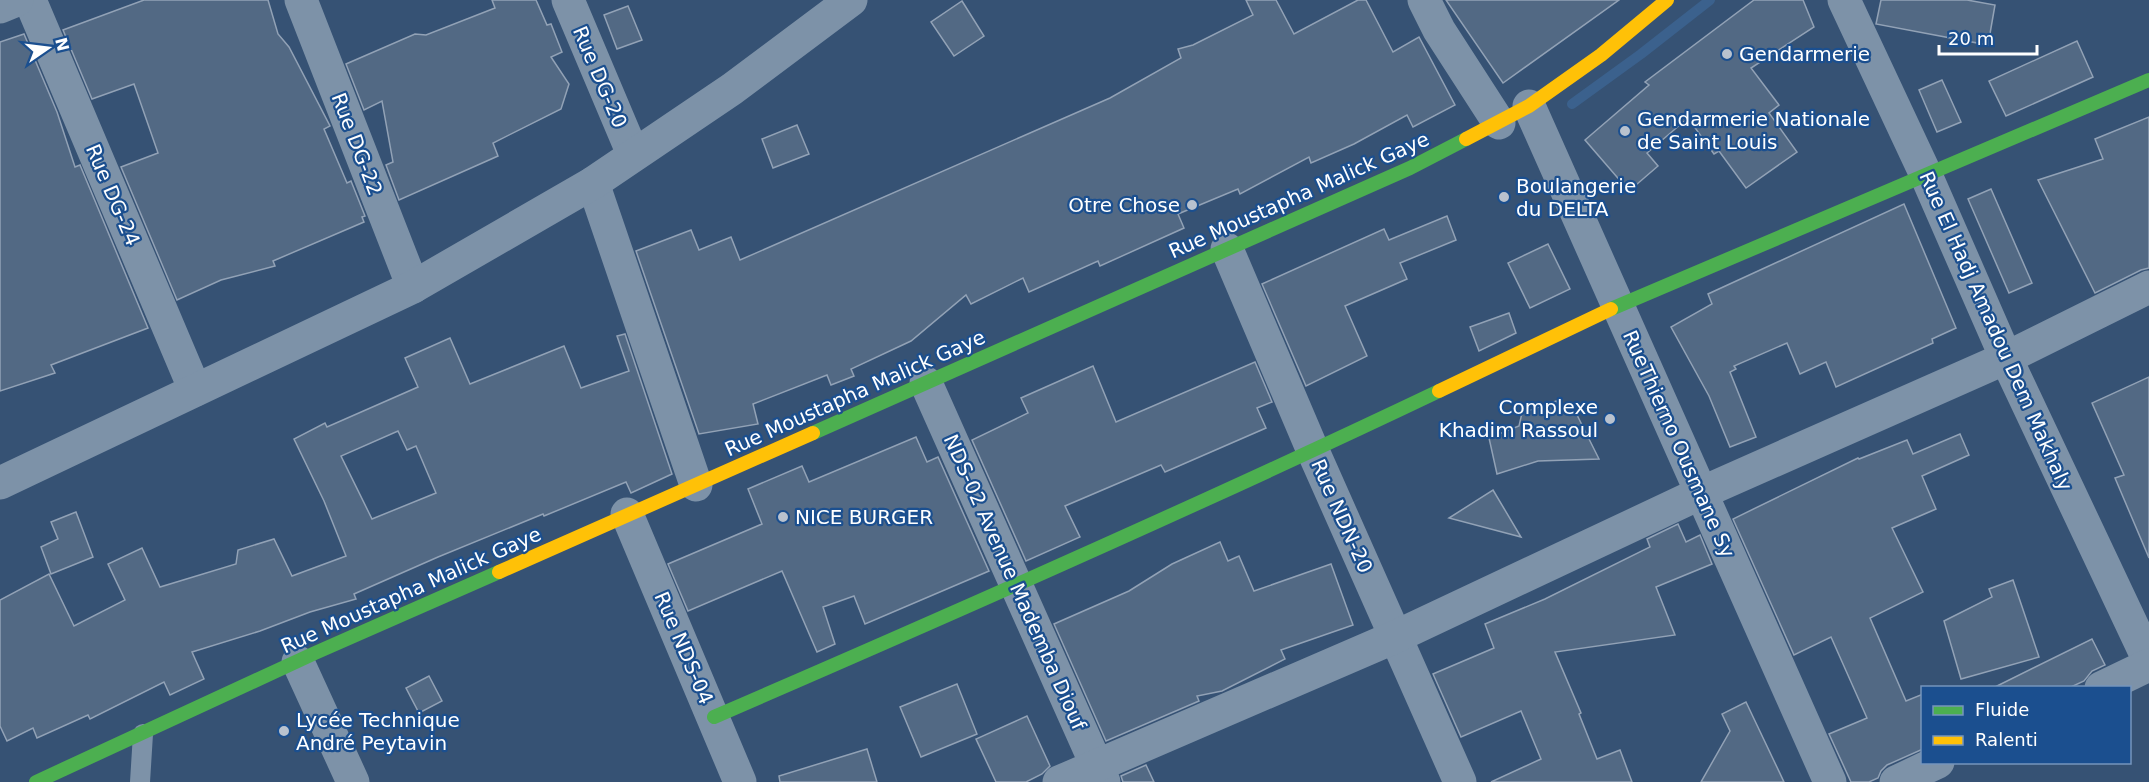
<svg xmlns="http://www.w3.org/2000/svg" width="2149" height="782" font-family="'DejaVu Sans',sans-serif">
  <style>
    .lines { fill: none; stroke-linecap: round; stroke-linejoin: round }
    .stream { stroke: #3b618d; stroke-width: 10 }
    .building { fill: #526984; stroke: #92a2b6; stroke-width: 1.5; fill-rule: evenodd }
    .lane { stroke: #7d92a8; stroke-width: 20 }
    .street { stroke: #7d92a8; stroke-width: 33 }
    .fast { stroke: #4caf50; stroke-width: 14 }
    .slow { stroke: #ffc107; stroke-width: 14 }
    .poi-dot { fill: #b9c2ce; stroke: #1b4f8f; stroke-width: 2 }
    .labels { text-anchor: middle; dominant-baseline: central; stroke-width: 4.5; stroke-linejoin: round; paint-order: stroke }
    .poi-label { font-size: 20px; fill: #fff; stroke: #1b4f8f; text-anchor: start }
    .street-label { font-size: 20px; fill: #fff; stroke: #1b4f8f }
  </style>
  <rect width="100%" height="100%" fill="#365274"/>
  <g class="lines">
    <path class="stream" d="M1572 104 1641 54 1710 0"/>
  </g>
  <g class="building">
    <path d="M144 0H268L278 34 289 47 330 126 324 129 347 183 351 181 365 216 362 217 364 222 273 261 275 266 221 280 177 300 121 167 158 153 134 84 92 99 63 30Z"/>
    <path d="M492 0H536L547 25 551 24 562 52 551 57 569 84 561 109 493 143 498 156 399 200 386 165 393 162 382 101 364 110 346 64 415 34 426 35 495 8Z"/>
    <path d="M1246 0H1276L1294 34 1358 0H1366L1393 52 1419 37 1455 105 1413 127 1407 115 1354 144 1311 163 1309 157 1240 194 1238 189 1178 214 1184 228 1100 266 1098 261 1029 292 1023 278 971 304 966 295 911 341 851 369 854 376 831 385 827 375 753 404 758 424 699 434 636 251 691 230 699 250 731 237 740 260 1110 98 1181 58 1178 49 1193 45 1253 15Z"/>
    <path d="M1446 0H1619L1503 83Z"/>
    <path d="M1754 0H1803L1814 27 1751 68 1779 105 1769 113 1797 152 1746 188 1719 151 1714 154 1688 118 1647 153 1658 166 1629 191 1585 140 1649 85 1645 82Z"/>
    <path d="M1881 0H1967L1995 5 1988 45 1876 24Z"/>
    <path d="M962 1 984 36 954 56 931 22Z"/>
    <path d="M628 6 642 40 617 49 604 15Z"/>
    <path d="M24 34 57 112 75 167 80 165 148 328 51 365 55 373 0 391V42Z"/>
    <path d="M2077 41 2093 77 2006 116 1989 81Z"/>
    <path d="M1942 80 1961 122 1937 132 1919 90Z"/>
    <path d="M2149 117V268L2141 270 2095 293 2038 180 2103 159 2095 139Z"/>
    <path d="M797 125 809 154 773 168 762 139Z"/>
    <path d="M1991 189 2032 283 2009 293 1968 199Z"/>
    <path d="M1904 204 1956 328 1932 339 1933 343 1836 387 1826 362 1800 374 1787 343 1734 366 1736 369 1730 372 1756 437 1730 447 1709 396 1671 327 1712 304 1708 294Z"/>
    <path d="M1447 216 1456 240 1400 263 1407 279 1345 306 1367 356 1306 386 1262 284 1384 229 1389 240Z"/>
    <path d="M1548 244 1570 289 1530 308 1508 263Z"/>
    <path d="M1509 313 1516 333 1479 351 1470 327Z"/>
    <path d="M625 334 672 474 631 493 626 482 544 516 543 514 438 557 354 594 356 599 310 612 260 631 192 652 204 679 170 695 164 682 90 719 88 715 37 738 33 728 7 741 0 726V600L49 574 74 626 125 600 108 564 142 548 160 587 236 564 238 550 274 539 292 576 346 556 324 501 294 439 325 423 327 427 418 387 405 358 450 338 470 384 564 346 581 388 629 371 617 336ZM398 431 407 450 416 446 436 493 372 519 341 456Z"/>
    <path d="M1255 362 1272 402 1257 408 1266 428 1165 472 1161 465 1065 506 1080 537 1026 561 972 440 1028 413 1021 398 1093 366 1116 422Z"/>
    <path d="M2149 377V558L2115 478 2124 475 2092 403Z"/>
    <path d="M1556 401 1576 413 1599 459 1538 461 1497 474 1489 438 1519 426 1522 413Z"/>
    <path d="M1960 434 1969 455 1922 476 1936 509 1892 528 1923 592 1870 618 1906 701 1923 694V749L1887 765 1881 771 1878 778 1869 782H1851L1829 734 1867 718 1831 637 1794 655 1733 519 1858 458 1859 459 1907 440 1913 454Z"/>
    <path d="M916 437 927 462 938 457 989 571 865 624 854 596 823 607 835 644 817 652 782 571 688 611 668 564 762 524 748 489 802 466 809 482Z"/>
    <path d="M1493 490 1521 537 1449 518Z"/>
    <path d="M76 512 93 557 51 574 41 547 58 539 51 522Z"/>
    <path d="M1678 524 1686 542 1700 535 1712 564 1656 587 1675 635 1555 652 1581 713 1579 714 1597 759 1620 750 1632 782H1491L1541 759 1521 711 1461 737 1433 674 1494 648 1485 624 1545 599 1650 547 1647 539Z"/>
    <path d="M1220 542 1228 561 1239 556 1254 591 1331 564 1353 625 1281 650 1285 659 1222 691 1197 696 1199 701 1106 741 1054 624 1129 591 1172 564Z"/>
    <path d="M2013 580 2039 657 1961 679 1944 621 1992 597 1989 589Z"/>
    <path d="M2092 639 2105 665 2092 671 2084 681 2071 687H1995Z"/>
    <path d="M429 676 442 701 419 713 406 688Z"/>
    <path d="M957 684 977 734 921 757 900 707Z"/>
    <path d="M1746 702 1784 782H1701L1730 731 1722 714Z"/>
    <path d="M1027 716 1050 766 1042 774 1026 782H996L976 739Z"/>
    <path d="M867 749 877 782H780L779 776Z"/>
    <path d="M1146 765 1154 782H1123L1121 776Z"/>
  </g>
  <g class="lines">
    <path class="lane" d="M140 782 143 734"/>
    <g class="street">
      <path d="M30 0 195 390"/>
      <path d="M301 0 413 287"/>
      <path d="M568 0 633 154"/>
      <path d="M1424 0 1439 30 1499 123"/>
      <path d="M1844 0 1926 175 2006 358 2149 661"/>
      <path d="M0 7 17 0"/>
      <path d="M1529 106 1830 782"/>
      <path d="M593 183 696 485"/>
      <path d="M1227 249 1313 451 1460 782"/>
      <path d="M926 383 1104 782"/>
      <path d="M0 483 413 287 593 183 732 89 851 0"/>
      <path d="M627 514 740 782"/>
      <path d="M298 662 353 782"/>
      <path d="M2101 688 2149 665"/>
      <path d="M1059 782 1395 637 1701 493 2006 358 2149 287"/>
      <path d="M1896 782 1938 762"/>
    </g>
    <g class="fast">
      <path d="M1611 309 2149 80"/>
      <path d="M813 433 1410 168 1466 139"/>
      <path d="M714 717C957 612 1200 505 1439 391"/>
      <path d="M36 782 315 653 499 572"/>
    </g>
    <g class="slow">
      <path d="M1466 139 1529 106 1601 55 1667 0"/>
      <path d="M1439 391 1611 309"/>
      <path d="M499 572 813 433"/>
    </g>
  </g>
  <g class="poi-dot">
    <circle cx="1727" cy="54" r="6"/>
    <circle cx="1625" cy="131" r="6"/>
    <circle cx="1504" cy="197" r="6"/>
    <circle cx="1192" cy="205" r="6"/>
    <circle cx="1610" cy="419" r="6"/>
    <circle cx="783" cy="517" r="6"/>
    <circle cx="284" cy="731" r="6"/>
  </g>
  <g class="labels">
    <g class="poi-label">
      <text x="1739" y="54">Gendarmerie</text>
      <text x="1637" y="119">Gendarmerie Nationale<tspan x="1637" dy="23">de Saint Louis</tspan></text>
      <text x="1516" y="186">Boulangerie<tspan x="1516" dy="23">du DELTA</tspan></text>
      <text x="1180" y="205" text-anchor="end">Otre Chose</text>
      <text x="1598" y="407" text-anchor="end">Complexe<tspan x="1598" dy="23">Khadim Rassoul</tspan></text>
      <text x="795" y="517">NICE BURGER</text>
      <text x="296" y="720">Lycée Technique<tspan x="296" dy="23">André Peytavin</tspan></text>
    </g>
    <g class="street-label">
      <text transform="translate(600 77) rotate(67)">Rue DG-20</text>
      <text transform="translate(357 144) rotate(69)">Rue DG-22</text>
      <text transform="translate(113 195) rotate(67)">Rue DG-24</text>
      <text transform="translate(1299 195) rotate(-24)">Rue Moustapha Malick Gaye</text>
      <text transform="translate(1996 331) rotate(66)">Rue El Hadj Amadou Dem Makhaly</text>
      <text transform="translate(855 393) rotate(-24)">Rue Moustapha Malick Gaye</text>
      <text transform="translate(1679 444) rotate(66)">RueThierno Ousmane Sy</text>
      <text transform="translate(1342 516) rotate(66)">Rue NDN-20</text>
      <text transform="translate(1015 582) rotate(66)">NDS-02 Avenue Mademba Diouf</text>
      <text transform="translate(411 590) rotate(-24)">Rue Moustapha Malick Gaye</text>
      <text transform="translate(684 648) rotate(67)">Rue NDS-04</text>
    </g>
  </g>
  <rect x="1921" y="686" width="210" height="78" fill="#1b4f8f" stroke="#7695bc" stroke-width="1.5"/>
  <rect x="1933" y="706" width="30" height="9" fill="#4caf50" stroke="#7695bc" stroke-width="1.5"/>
  <text x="1975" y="716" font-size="18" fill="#ffffff">Fluide</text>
  <rect x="1933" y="736" width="30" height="9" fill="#ffc107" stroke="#7695bc" stroke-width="1.5"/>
  <text x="1975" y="746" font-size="18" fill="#ffffff">Ralenti</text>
  <g transform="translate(48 48) rotate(76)" stroke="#1b4f8f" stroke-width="4.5" paint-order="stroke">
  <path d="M0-4.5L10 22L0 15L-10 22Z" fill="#ffffff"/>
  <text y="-9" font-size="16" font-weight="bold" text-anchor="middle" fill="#ffffff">N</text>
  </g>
  <path d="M1939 45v9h98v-9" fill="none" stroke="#ffffff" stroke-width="3"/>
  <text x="1948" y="45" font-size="18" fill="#ffffff" stroke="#1b4f8f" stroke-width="4.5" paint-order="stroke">20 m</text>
</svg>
